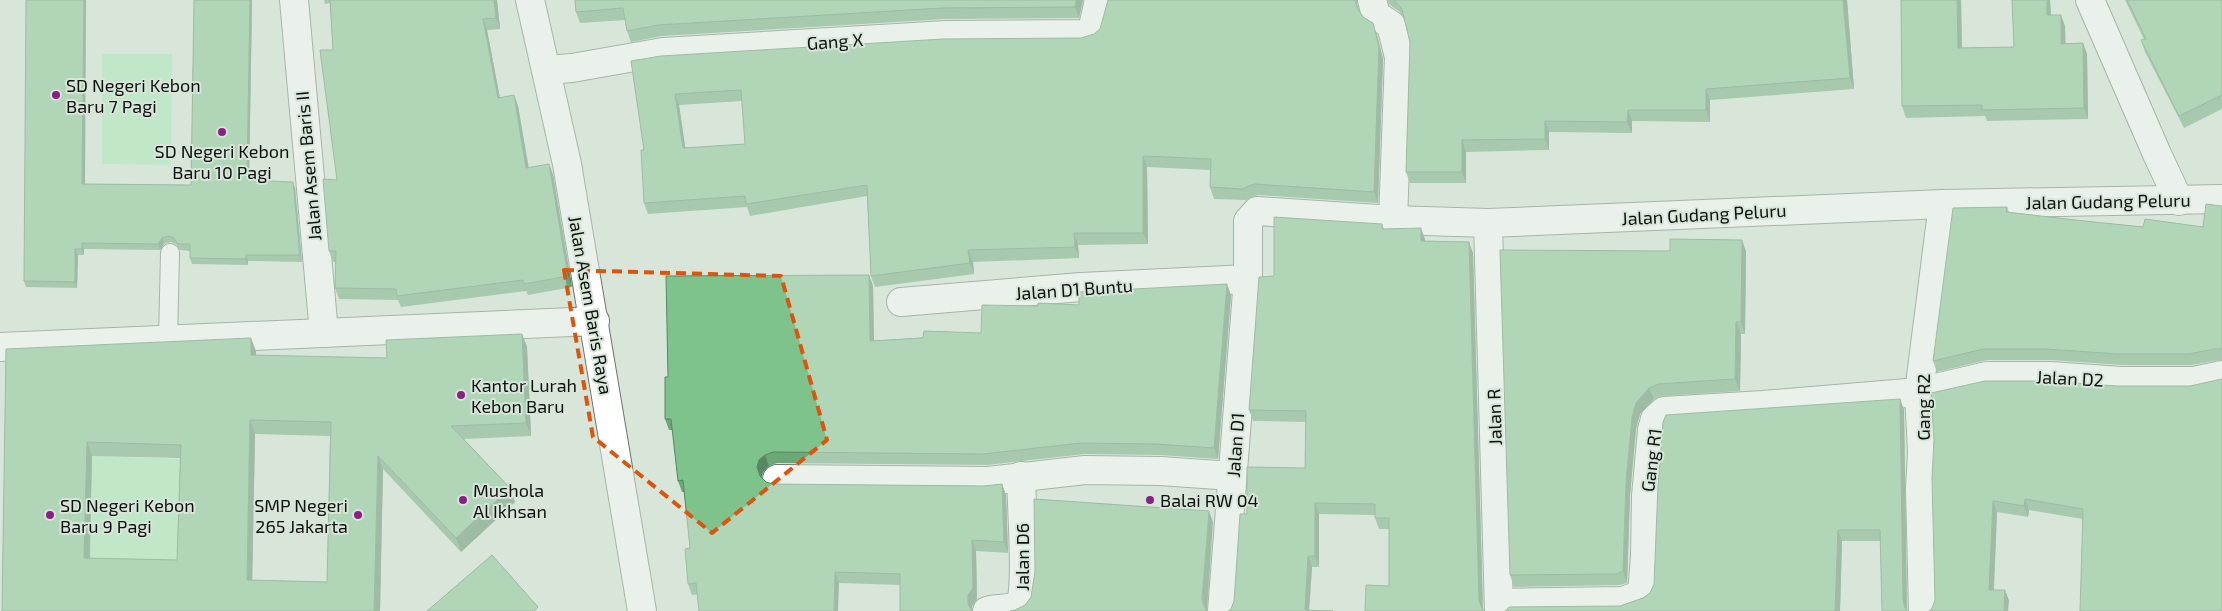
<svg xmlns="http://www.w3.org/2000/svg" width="2222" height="611" font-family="'Exo 2',sans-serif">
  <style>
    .green { fill: #a3e8b0 }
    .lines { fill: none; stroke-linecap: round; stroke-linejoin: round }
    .lane-casing { stroke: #6b776d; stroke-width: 20 }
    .street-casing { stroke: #6b776d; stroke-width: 30 }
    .secondary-casing { stroke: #6b776d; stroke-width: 30 }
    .lane { stroke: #fff; stroke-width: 18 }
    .street { stroke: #fff; stroke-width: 28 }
    .secondary { stroke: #fff; stroke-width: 28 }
    .wall { fill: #6ca778; fill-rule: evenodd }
    .shaded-wall { fill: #588862 }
    .building { fill: #7ec28c; stroke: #588862; fill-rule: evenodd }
    .marked { fill: none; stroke: #dd550c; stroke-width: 4; stroke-dasharray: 10 6; stroke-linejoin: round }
    .poi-dot { fill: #8a2086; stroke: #d8e6da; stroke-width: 2 }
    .labels { text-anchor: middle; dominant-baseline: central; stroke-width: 4; stroke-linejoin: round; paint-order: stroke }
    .street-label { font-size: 18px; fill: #0d110d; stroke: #d8e6da }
    .poi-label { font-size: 18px; fill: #0d110d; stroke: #d8e6da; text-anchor: start }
  </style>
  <rect width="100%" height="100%" fill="#d8e6da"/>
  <g class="green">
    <path d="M102 54H172L171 165 102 164Z"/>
    <path d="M92 456 185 459 182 574 89 571Z"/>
  </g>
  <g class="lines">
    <g class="lane-casing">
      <path id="lane" d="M168 340 170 253"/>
    </g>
    <g class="street-casing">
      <g id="street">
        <path d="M294 0 324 333"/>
        <path d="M1372 0 1376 15 1391 25 1399 57 1393 220"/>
        <path d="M2090 0 2157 154 2179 201"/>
        <path d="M546 70 572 68 663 52 947 35 1085 34 1092 31 1099 0"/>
        <path d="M1488 223 1499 611"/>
        <path d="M901 302 1081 287 1248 279"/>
        <path d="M0 347 595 321"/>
        <path d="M777 479 988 481 1085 470 1160 471 1232 476"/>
        <path d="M1499 603 1623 601 1642 594 1645 556 1646 496 1652 430 1655 419 1664 411 1763 405 1919 392 1987 376H2050L2121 381H2194L2222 375"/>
        <path d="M987 611C995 608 1013 610 1020 603 1028 593 1021 495 1021 476"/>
        <path d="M1222 611 1248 279V221L1257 211 1393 220 1488 223 1943 204 2222 199"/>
        <path d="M1923 611 1920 489 1922 452 1919 392 1943 204"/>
      </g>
    </g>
    <g class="secondary-casing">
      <path id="secondary" d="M530 0 567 164 642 611"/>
    </g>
    <use href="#lane" class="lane"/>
    <use href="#street" class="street"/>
    <use href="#secondary" class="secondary"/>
  </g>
  <g class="wall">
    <path d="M194 0H252L249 180 295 188 302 262 248 261V265L192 264 190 258V251L180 250 176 244 171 242 164 244 160 250 84 249V255H78L77 288 26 287 24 281 85 184 191 185Z"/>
    <path d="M324 0H497L500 29 487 30 500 98 514 95 518 106 529 168 549 164 553 175 572 287 528 295 526 291 401 307 398 300 339 299 335 288 336 262H333L329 251 337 180 333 50 330 3 325 4Z"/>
    <path d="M575 0H1083L1079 18 946 19 662 36 631 42 627 31 625 20 580 23 576 12Z"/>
    <path d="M1387 0H1847L1854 89 1710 100V122L1632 121V133L1549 132V150L1466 152V183H1410L1406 172 1410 42 1404 18 1400 12 1390 5Z"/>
    <path d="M1901 0H1961L1962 48 2014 47 2050 0 2051 15 2065 26V44L2087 54 2088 119 1987 121 1985 116 1906 118 1902 106Z"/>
    <path d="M2125 0H2222V109L2184 128 2145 52 2141 40 2144 39Z"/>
    <path d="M1357 4 1359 11 1377 35 1383 59 1378 203 1258 195 1246 200 1214 199 1210 187 1211 170 1147 167 1148 244 1078 245 1079 258 973 262 974 274 875 287 871 276 867 196 750 216 747 207 648 214 644 203V150L631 61 1081 38 1094 34 1100 29ZM742 101 745 144 685 148 679 105Z"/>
    <path d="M2222 206V360H2219L2192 365H2122L2051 360H1987L1937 372 1933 361 2007 207 2009 212 2084 221 2143 227H2203Z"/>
    <path d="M1382 224 1384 229 1425 239V241L1473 253 1483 610 1389 586V529H1379L1375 518V515L1319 514V567H1312L1309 610 1231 609 1234 601 1247 514 1305 468 1306 422 1253 421 1249 410 1274 276Z"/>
    <path d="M1670 251H1746L1745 334H1741L1740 391 1662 396 1654 399 1640 414 1636 429 1630 495 1627 583 1620 585 1514 587 1510 575Z"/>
    <path d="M869 275 873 286 874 341 981 333 1038 306 1079 305 1231 295 1218 459 1160 455 1085 454 987 465 777 463 769 466 763 472 762 478 766 482 773 484 984 486 1002 484 1006 495 1008 553 976 551 977 599 972 606V611L900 585 839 583 692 595 688 584 690 548 684 492H682L678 481 673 430H669L665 419 668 377Z"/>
    <path d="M522 334 527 347 531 436 464 439 510 488 515 502 461 552 383 469 380 611H2L6 349 256 351V356L387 358ZM255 434 330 436 327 582 252 580ZM92 456 180 458 177 560 90 558Z"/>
    <path d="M1931 393 2222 611 2083 519 2029 510 2028 517 1997 512 1994 590H2005L2009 601 1932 608 1935 600 1934 440Z"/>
    <path d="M1900 399 1904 410 1907 610 1882 611 1881 541H1842L1840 611H1505L1620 606 1643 598Z"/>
  </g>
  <g class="shaded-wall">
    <path d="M84 0H86L85 190 82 184Z"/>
    <path d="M250 0H252L249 186 247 180Z"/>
    <path d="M494 0H497L500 29 496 18Z"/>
    <path d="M1076 0H1083L1079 18 1075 7Z"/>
    <path d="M1355 0H1357V4L1361 20Z"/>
    <path d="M1843 0H1847L1854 89 1850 78Z"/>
    <path d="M1957 0H1961L1962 59 1958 48Z"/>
    <path d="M2047 0H2050L2051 26 2047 15Z"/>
    <path d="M2061 15 2065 26 2066 55 2061 44Z"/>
    <path d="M483 19 487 30 502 109 498 98Z"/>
    <path d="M1373 23 1377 35 1383 59 1378 203 1374 192Z"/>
    <path d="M2083 43 2087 54 2088 119 2084 108Z"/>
    <path d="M1706 89 1710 100V122L1706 110Z"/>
    <path d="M675 94 679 105 687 159 683 148Z"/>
    <path d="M514 95 518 106 530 179 526 168Z"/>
    <path d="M1628 110 1632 121V133L1627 122Z"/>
    <path d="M1545 121 1549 132V150L1545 139Z"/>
    <path d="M1462 140 1466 152V183L1462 172Z"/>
    <path d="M1143 156 1147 167 1148 244 1143 233Z"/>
    <path d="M549 164 553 175 572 287 568 276Z"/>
    <path d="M293 182 295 188 302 262 300 255Z"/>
    <path d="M1421 228 1425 239V252L1421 241Z"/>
    <path d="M1074 233 1078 245 1079 258 1075 247Z"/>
    <path d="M162 238 164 244 160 250 158 244Z"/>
    <path d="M1742 240 1746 251 1745 334 1741 322Z"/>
    <path d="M1469 242 1473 253 1483 611 1479 600Z"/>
    <path d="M82 243 84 249V255L82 249Z"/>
    <path d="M75 249 78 255 77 288 75 282Z"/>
    <path d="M968 250 973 262 974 274 970 263Z"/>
    <path d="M246 255 248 261V265L246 259Z"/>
    <path d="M869 275 873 286 874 352 870 341Z"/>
    <path d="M1227 284 1231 295 1218 459 1214 448Z"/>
    <path d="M1736 322 1741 334 1740 391 1735 379Z"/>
    <path d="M522 334 527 347 531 436 526 423Z"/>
    <path d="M251 338 256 351V369L251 355Z"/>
    <path d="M1649 388 1654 399 1640 414 1636 429 1630 495 1627 583 1623 571 1626 483 1632 417 1636 403Z"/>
    <path d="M1900 399 1904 410 1907 611 1903 600Z"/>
    <path d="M250 420 255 434 252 594 247 580Z"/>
    <path d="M87 442 92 456 89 571 84 558Z"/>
    <path d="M765 455 769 466 763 472 761 478 760 476 757 467 759 460Z"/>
    <path d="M378 456 383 469 380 611H374Z"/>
    <path d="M1002 484 1006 495 1008 553 1004 542Z"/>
    <path d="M510 488 515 502 461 552 456 538Z"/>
    <path d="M2025 499 2029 510 2028 517 2024 506Z"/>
    <path d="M1993 501 1997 512 1993 601 1989 590Z"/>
    <path d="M1315 503 1319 514V567L1315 556Z"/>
    <path d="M1209 511 1213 522 1207 611H1206L1202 599Z"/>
    <path d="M1838 530 1842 541 1840 611H1835Z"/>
    <path d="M972 540 976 551 977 599 972 606V611L968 604Z"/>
    <path d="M1308 556 1312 567 1309 611 1305 610Z"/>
    <path d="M835 572 839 583 838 611H834Z"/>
    <path d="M2005 590 2009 601 2008 611H2004Z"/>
  </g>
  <g class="building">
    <path d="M26 0H84L82 184 191 185 194 0H250L247 180 293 182 300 255H246V259L190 258V244H178L174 238 169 236 162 238 158 244 82 243V249H75V282L24 281Z"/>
    <path d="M330 0H494L496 18 483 19 498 98 514 95 526 168 549 164 568 276 524 284 523 280 397 296 396 289 335 288 336 251H329L323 179 337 180 320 50H333Z"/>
    <path d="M575 0H1076L1075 7 942 8 658 25 627 31 623 8 576 12Z"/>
    <path d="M1108 0H1355L1357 8 1363 17 1373 23 1379 47 1374 192 1254 184 1242 189 1210 187 1211 159 1143 156V233H1074L1075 247 968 250 970 263 871 276 867 185 746 204 745 196 644 203 641 150H644L631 61 661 56 943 39 1081 38 1094 34 1100 29ZM741 90 745 144 683 148 675 94Z"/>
    <path d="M1394 0H1843L1850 78 1706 89V110H1628L1627 122 1545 121V139L1462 140V172H1406L1410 42 1402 9Z"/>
    <path d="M1901 0H1957L1958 48 2014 47 2012 0H2047V15H2061V44L2083 43 2084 108 1982 110V105L1902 106Z"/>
    <path d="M2127 0H2222V95L2179 116 2141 40 2146 39Z"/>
    <path d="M2206 204 2222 206V349H2215L2188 354H2118L2047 349H1983L1933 361 1953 208 2007 207 2006 212 2084 221 2143 227 2145 219 2203 227Z"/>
    <path d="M1274 217 1382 224V229L1421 228V241L1469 242 1479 600 1482 609 1485 611H1365L1366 585 1389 586V518H1375V504L1315 503V556H1308L1305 610 1333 611H1228L1231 609 1234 601 1240 514H1247V467L1305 468 1306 411 1249 410 1259 277 1274 276Z"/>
    <path d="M1670 239 1742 240 1741 322H1736L1735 379 1658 384 1649 388 1636 403 1632 417 1626 483 1623 571 1616 574 1510 575 1500 250 1670 251Z"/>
    <path d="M869 275 870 341 923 338 924 331 981 333 982 305 1038 306V303L1079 305V292L1227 284 1214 448 1156 444 1081 443 983 454 773 452 765 455 759 460 757 467 760 476 766 482 773 484 984 486 1002 484 1004 542 972 540 973 588 968 595V604L972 611H900V574L835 572 834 611H699L696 583 688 584 685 549 690 548 683 480 678 481 671 419H665V377H668L666 276Z"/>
    <path d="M522 334 526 423 451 426 510 488 456 538 378 456 374 611H2L6 349 251 338V355L387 358 386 340ZM250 420 331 422 327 582 247 580ZM87 442 181 445 177 560 84 558Z"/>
    <path d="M2222 379V611H2080L2083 509 2025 499 2024 506 1993 501 1989 590H2005L2004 611H1929L1932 608 1935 600 1932 478 1934 440 1931 393 1985 381H2045L2117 386H2190Z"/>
    <path d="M1900 399 1903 600 1905 608 1909 611H1882L1880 530H1838L1835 611H1505L1509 607 1620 606 1643 598 1650 593 1654 584 1658 486 1663 422 1666 415Z"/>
    <path d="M1034 499 1209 511 1202 599 1204 607 1207 611H1010L1015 610 1025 605 1031 597 1035 571Z"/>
    <path d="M492 555 538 607 534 611H427Z"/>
  </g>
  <path d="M0 0H2222V611H0ZM564 270 781 276 827 440 712 533 593 437Z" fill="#d8e6da" fill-opacity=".55" fill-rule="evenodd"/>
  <path class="marked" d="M564 270 781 276 827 440 712 533 593 437Z"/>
  <g class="poi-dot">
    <circle cx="56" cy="95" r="5"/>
    <circle cx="222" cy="132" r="5"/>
    <circle cx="461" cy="395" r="5"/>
    <circle cx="463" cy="500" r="5"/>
    <circle cx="1150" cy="500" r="5"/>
    <circle cx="50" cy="515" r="5"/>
    <circle cx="358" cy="515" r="5"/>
  </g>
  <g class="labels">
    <g class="street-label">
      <text transform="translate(835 41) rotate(-4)">Gang X</text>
      <text transform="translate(308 166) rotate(-95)">Jalan Asem Baris II</text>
      <text transform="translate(2108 201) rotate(-1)">Jalan Gudang Peluru</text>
      <text transform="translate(1704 214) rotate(-3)">Jalan Gudang Peluru</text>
      <text transform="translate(1074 289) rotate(-4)">Jalan D1 Buntu</text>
      <text transform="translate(591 305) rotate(80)">Jalan Asem Baris Raya</text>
      <text transform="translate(2070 378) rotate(3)">Jalan D2</text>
      <text transform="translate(1923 407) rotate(-90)">Gang R2</text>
      <text transform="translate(1494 417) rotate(-92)">Jalan R</text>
      <text transform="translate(1235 445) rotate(-86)">Jalan D1</text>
      <text transform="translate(1651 460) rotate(-83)">Gang R1</text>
      <text transform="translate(1022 557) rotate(-90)">Jalan D6</text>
    </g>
    <g class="poi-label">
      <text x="66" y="85">SD Negeri Kebon<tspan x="66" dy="21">Baru 7 Pagi</tspan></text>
      <text x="222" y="151" text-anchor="middle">SD Negeri Kebon<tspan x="222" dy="21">Baru 10 Pagi</tspan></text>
      <text x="471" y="385">Kantor Lurah<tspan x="471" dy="21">Kebon Baru</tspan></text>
      <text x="473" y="490">Mushola<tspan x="473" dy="21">Al Ikhsan</tspan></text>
      <text x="1160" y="500">Balai RW 04</text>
      <text x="60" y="505">SD Negeri Kebon<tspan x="60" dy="21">Baru 9 Pagi</tspan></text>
      <text x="348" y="505" text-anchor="end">SMP Negeri<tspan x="348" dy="21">265 Jakarta</tspan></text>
    </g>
  </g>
</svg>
